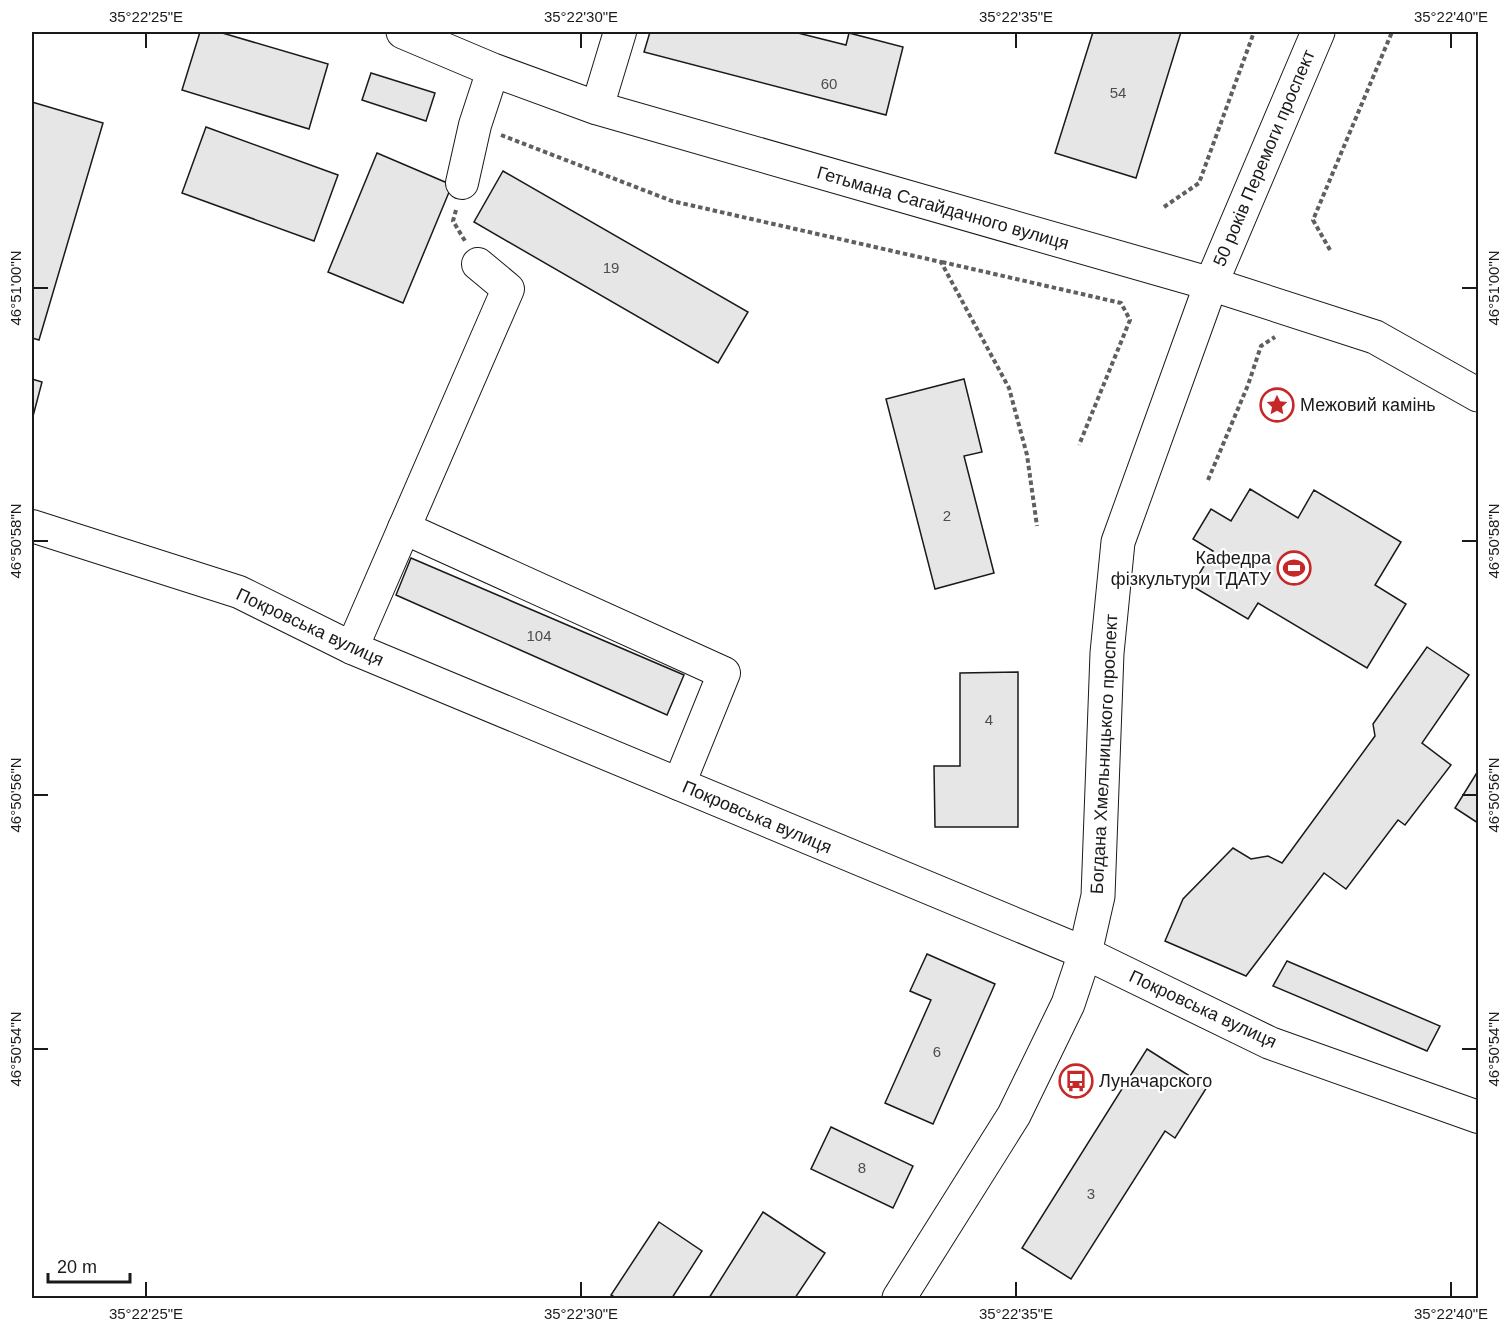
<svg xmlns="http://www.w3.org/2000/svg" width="1510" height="1330" font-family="Arial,sans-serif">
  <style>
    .building { fill: #e6e6e6; stroke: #1a1a1a; stroke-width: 1.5 }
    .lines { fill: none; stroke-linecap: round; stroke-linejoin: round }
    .minor-casing { stroke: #1a1a1a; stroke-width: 34 }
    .major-casing { stroke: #1a1a1a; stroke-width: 35 }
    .highway-casing { stroke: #1a1a1a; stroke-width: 35 }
    .path { stroke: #5f5f5f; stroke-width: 4; stroke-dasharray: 4.5 3; stroke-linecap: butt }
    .minor { stroke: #fff; stroke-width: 32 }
    .major { stroke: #fff; stroke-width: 33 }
    .highway { stroke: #fff; stroke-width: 33 }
    .ticks { fill: none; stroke: #1a1a1a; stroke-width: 2 }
    .labels { text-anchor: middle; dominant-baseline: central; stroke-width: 4.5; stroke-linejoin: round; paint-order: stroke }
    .number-label { font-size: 15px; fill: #4d4d4d }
    .street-label { font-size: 18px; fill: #1a1a1a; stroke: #fff }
    .poi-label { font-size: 18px; fill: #1a1a1a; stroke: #fff; text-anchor: start }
    .neatline { fill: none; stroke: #1a1a1a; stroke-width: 2 }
    .ticks-label { font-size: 15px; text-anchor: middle; fill: #1a1a1a }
  </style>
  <rect width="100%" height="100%" fill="#fff"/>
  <g class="building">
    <path d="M200 32H219L328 64 309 129 182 90Z"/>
    <path d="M650 32H794L846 45 849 33 903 47 886 115 644 52Z"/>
    <path d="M1093 32H1181L1136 178 1055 153Z"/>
    <path d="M371 73 435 93 426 121 362 100Z"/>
    <path d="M32 102 103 123 39 340 32 338Z"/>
    <path d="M206 127 338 175 314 241 182 193Z"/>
    <path d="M377 153 452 185 403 303 328 272Z"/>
    <path d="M503 171 748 312 718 363 474 222Z"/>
    <path d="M32 379 42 382 32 420Z"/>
    <path d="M964 379 982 452 964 456 994 573 935 589 886 399Z"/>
    <path d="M1250 489 1298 518 1314 490 1401 542 1375 585 1406 604 1367 668 1258 603 1248 619 1192 586 1213 551 1193 539 1211 509 1231 521Z"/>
    <path d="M411 558 684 675 667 715 396 595Z"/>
    <path d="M1427 647 1469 675 1422 743 1451 765 1405 825 1398 820 1346 889 1324 873 1246 976 1165 941 1183 899 1233 848 1251 859 1268 856 1282 863 1375 736 1373 724Z"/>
    <path d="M1018 672V827H935L934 766H960V673Z"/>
    <path d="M1478 771V823L1455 808Z"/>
    <path d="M927 954 995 984 933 1124 885 1103 931 1000 910 991Z"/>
    <path d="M1287 961 1440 1026 1427 1051 1273 986Z"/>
    <path d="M1147 1049 1207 1087 1175 1138 1165 1131 1071 1279 1022 1248Z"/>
    <path d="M831 1127 913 1166 893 1208 811 1169Z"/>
    <path d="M763 1212 825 1253 795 1298H709Z"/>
    <path d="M659 1222 702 1251 672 1298H616L611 1295Z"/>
  </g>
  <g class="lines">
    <g class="minor-casing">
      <g id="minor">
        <path d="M597 108 620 32"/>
        <path d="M462 183 475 125 493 70"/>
        <path d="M32 526 239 592 352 648 1085 953 1270 1043 1478 1117"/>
        <path d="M404 528 724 673 679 784"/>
        <path d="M352 648 508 289 478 264"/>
      </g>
    </g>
    <g class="major-casing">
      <path id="major" d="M1318 32 1211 284 1375 337 1478 395"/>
    </g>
    <g class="highway-casing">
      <path id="highway" d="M403 32 493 70 597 108 1211 284 1118 542 1107 653 1098 896 1085 953 1068 1004 1014 1115 899 1298"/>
    </g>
    <g class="path">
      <path d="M501 135 672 201 941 262 1009 388 1027 455 1037 526"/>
      <path d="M1164 207 1199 183 1254 32"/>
      <path d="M456 210 453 221 465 241"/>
      <path d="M1330 250 1313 220 1392 32"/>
      <path d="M942 262 1121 303 1130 320 1079 445"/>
      <path d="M1208 480 1248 385 1261 346 1275 337"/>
    </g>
    <use href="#minor" class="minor"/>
    <use href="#major" class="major"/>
    <use href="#highway" class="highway"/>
  </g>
  <path class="ticks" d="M146 33V48M581 33V48M1016 33V48M1451 33V48M33 288H48M1462 288H1477M33 541H48M1462 541H1477M33 795H48M1462 795H1477M33 1049H48M1462 1049H1477M146 1282V1297M581 1282V1297M1016 1282V1297M1451 1282V1297"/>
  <defs>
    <g id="sight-ring" transform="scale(1.725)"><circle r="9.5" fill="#fff" stroke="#c62828" stroke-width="1.5"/><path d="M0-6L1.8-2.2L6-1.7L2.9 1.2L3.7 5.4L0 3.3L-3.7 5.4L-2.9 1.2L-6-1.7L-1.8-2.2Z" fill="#c62828"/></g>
    <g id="stadium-ring" transform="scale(1.725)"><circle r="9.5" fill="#fff" stroke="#c62828" stroke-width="1.5"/><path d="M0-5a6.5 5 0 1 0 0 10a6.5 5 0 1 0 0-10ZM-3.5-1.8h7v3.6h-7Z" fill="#c62828"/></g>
    <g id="bus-ring" transform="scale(1.725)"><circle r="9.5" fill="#fff" stroke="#c62828" stroke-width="1.5"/><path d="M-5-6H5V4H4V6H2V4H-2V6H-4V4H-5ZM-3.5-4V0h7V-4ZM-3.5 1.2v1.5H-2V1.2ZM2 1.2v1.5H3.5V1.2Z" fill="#c62828"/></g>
  </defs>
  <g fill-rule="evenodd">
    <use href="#sight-ring" x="1277" y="405"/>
    <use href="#stadium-ring" x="1294" y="568"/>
    <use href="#bus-ring" x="1076" y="1081"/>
  </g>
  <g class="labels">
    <g class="number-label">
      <text x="829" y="83">60</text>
      <text x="1118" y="92">54</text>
      <text x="611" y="267">19</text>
      <text x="947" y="515">2</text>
      <text x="539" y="635">104</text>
      <text x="989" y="719">4</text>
      <text x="937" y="1051">6</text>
      <text x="862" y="1167">8</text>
      <text x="1091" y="1193">3</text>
    </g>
    <g class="street-label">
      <text transform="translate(1264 158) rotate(-67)">50 років Перемоги проспект</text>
      <text transform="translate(943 208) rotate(16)">Гетьмана Сагайдачного вулиця</text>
      <text transform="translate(310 627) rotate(25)">Покровська вулиця</text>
      <text transform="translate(1104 754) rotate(-87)">Богдана Хмельницького проспект</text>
      <text transform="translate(757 817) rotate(23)">Покровська вулиця</text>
      <text transform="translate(1203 1009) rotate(25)">Покровська вулиця</text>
    </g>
    <g class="poi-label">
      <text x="1300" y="405">Межовий камінь</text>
      <text x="1271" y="558" text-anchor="end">Кафедра<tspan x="1271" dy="21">фізкультури ТДАТУ</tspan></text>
      <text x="1099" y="1081">Луначарского</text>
    </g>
  </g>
  <rect width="1510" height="1330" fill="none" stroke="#ffffff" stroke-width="66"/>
  <path d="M48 1273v9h82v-9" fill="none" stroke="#1a1a1a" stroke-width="3"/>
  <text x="57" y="1273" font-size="18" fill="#1a1a1a" stroke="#ffffff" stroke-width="4.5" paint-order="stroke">20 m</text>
  <rect x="33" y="33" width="1444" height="1264" class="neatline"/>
  <g class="ticks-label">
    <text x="146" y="22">35°22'25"E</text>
    <text x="581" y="22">35°22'30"E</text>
    <text x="1016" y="22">35°22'35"E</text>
    <text x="1451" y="22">35°22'40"E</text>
    <text transform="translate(16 288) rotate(-90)" y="5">46°51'00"N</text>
    <text transform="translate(1494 288) rotate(-90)" y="5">46°51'00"N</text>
    <text transform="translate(16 541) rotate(-90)" y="5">46°50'58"N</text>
    <text transform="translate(1494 541) rotate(-90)" y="5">46°50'58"N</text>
    <text transform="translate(16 795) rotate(-90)" y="5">46°50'56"N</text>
    <text transform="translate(1494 795) rotate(-90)" y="5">46°50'56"N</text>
    <text transform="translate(16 1049) rotate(-90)" y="5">46°50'54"N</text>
    <text transform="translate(1494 1049) rotate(-90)" y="5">46°50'54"N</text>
    <text x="146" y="1319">35°22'25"E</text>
    <text x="581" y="1319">35°22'30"E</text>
    <text x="1016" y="1319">35°22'35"E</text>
    <text x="1451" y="1319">35°22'40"E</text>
  </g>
</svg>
